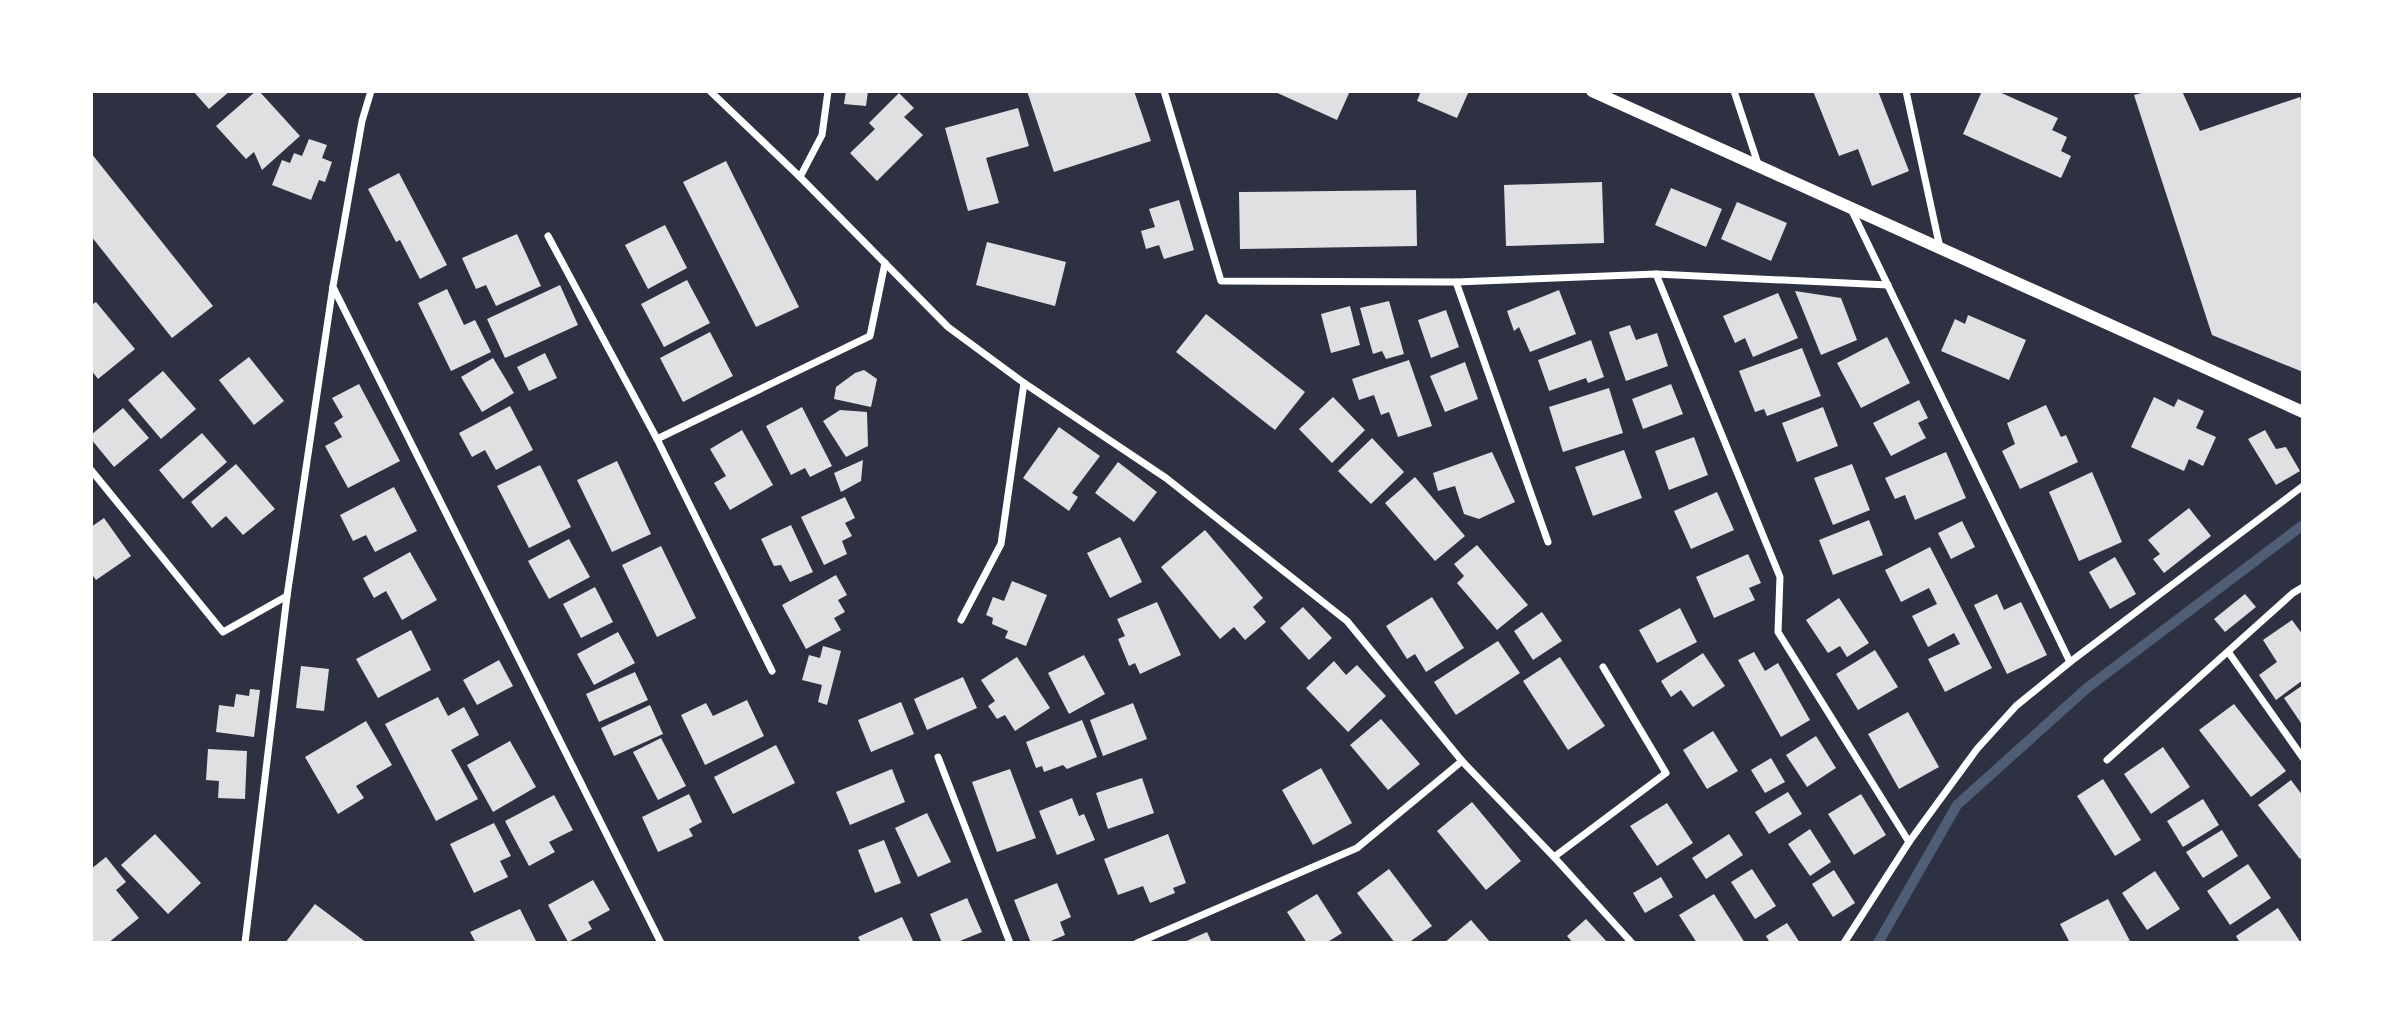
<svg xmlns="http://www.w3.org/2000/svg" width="2394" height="1034" font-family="'Varela Round',sans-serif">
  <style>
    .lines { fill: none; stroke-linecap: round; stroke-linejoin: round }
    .stream { stroke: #4f5d75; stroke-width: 10 }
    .building { fill: #e0e0e3 }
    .minor { stroke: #fff; stroke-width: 7 }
    .tertiary { stroke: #fff; stroke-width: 12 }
  </style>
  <rect width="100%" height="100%" fill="#2d3142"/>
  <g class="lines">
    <path class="stream" d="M1878 943 1957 805 2087 688 2303 525"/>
  </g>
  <g class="building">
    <path d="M193 91H230L209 109Z"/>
    <path d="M256 91H259L300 136 262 170 254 152 246 159 216 126Z"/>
    <path d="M846 91H868L866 106 844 104Z"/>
    <path d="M1027 91H1134L1151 141 1054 172Z"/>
    <path d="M1273 91H1350L1337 120Z"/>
    <path d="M1421 91H1469L1457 118 1417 101Z"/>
    <path d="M1813 91H1878L1909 171 1872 186 1858 149 1839 156Z"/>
    <path d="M1982 91H1997L2058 118 2052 130 2067 137 2061 151 2071 156 2061 178 1963 134Z"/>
    <path d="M2149 91H2182L2200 131 2300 97 2303 107V372L2212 335 2134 95Z"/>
    <path d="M899 93 914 108 904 117 923 135 877 181 850 153 875 129 869 123Z"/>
    <path d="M1018 108 1029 146 986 158 999 203 968 211 945 128Z"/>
    <path d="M309 139 327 145 322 158 332 162 325 182 319 180 311 200 272 185 282 160 290 163 294 153 302 156Z"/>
    <path d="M91 153 213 306 172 338 91 236Z"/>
    <path d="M726 161 799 307 756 327 683 182Z"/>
    <path d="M399 173 447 265 420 279 400 240 396 242 368 189Z"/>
    <path d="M1602 182 1604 243 1506 246 1504 185Z"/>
    <path d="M1671 188 1722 209 1706 247 1655 225Z"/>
    <path d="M1416 190 1417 246 1240 249 1239 192Z"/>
    <path d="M1179 200 1194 250 1164 259 1159 245 1146 249 1141 231 1155 227 1149 209Z"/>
    <path d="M1737 202 1787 223 1771 261 1721 239Z"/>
    <path d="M665 225 687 268 648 289 625 245Z"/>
    <path d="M517 234 541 286 496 306 486 285 476 289 462 258Z"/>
    <path d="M987 242 1066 262 1055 306 976 285Z"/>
    <path d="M687 280 710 323 664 347 641 304Z"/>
    <path d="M560 285 578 325 505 358 487 319Z"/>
    <path d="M447 289 464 325 475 320 491 352 451 371 418 303Z"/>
    <path d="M1559 290 1576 334 1530 352 1519 327 1514 331 1507 311Z"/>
    <path d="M1795 291 1841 298 1857 340 1821 355Z"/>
    <path d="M1778 293 1798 338 1753 357 1745 338 1735 343 1723 316Z"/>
    <path d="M1389 301 1404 354 1386 359 1382 351 1373 354 1360 308Z"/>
    <path d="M96 302 135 349 98 379 91 370V305Z"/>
    <path d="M1350 306 1360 345 1331 353 1321 314Z"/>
    <path d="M1446 310 1459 347 1431 358 1418 320Z"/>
    <path d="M1206 314 1305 392 1275 430 1176 352Z"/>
    <path d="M1968 315 2026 340 2009 380 1941 351 1955 319 1965 324Z"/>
    <path d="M1630 325 1636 340 1657 333 1668 366 1626 381 1609 332Z"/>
    <path d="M710 332 733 376 683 402 660 358Z"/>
    <path d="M1887 337 1910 383 1861 408 1837 363Z"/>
    <path d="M1591 340 1604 377 1588 383 1586 378 1549 391 1538 360Z"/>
    <path d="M1802 348 1821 396 1767 416 1764 409 1755 412 1739 371Z"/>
    <path d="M545 353 557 378 529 391 517 367Z"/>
    <path d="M249 357 284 401 254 425 219 380Z"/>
    <path d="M493 358 514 393 482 412 461 377Z"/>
    <path d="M1409 360 1432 426 1398 437 1389 412 1381 415 1374 395 1359 400 1352 379Z"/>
    <path d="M1465 362 1478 399 1445 412 1430 376Z"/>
    <path d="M864 370 877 379 871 407 834 399 836 387 855 373Z"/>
    <path d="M163 371 196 409 161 439 128 400Z"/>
    <path d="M359 384 400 461 348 488 325 446 342 437 334 423 343 417 332 398Z"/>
    <path d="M1671 384 1683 414 1643 429 1632 399Z"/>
    <path d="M1609 388 1623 433 1563 452 1549 407Z"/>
    <path d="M1333 397 1365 430 1332 463 1299 429Z"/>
    <path d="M2154 397 2174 407 2178 399 2204 411 2196 428 2216 437 2203 466 2189 459 2184 471 2131 447Z"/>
    <path d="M1919 400 1928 418 1918 423 1926 438 1891 456 1873 423Z"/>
    <path d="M2046 405 2061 437 2066 435 2078 462 2020 489 2002 451 2015 444 2007 423Z"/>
    <path d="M510 406 533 450 496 470 485 450 472 457 459 433Z"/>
    <path d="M802 407 832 466 810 477 805 468 791 475 766 426Z"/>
    <path d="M1823 407 1838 446 1797 462 1782 423Z"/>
    <path d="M123 408 149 438 114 467 91 439V435Z"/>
    <path d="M840 410 867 412 868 446 846 457 823 421Z"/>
    <path d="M1059 427 1100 456 1072 493 1078 497 1069 511 1023 478Z"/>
    <path d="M742 430 773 485 730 510 714 483 726 476 710 449Z"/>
    <path d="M2265 430 2276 449 2286 447 2300 471 2276 485 2248 439Z"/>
    <path d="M202 433 227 462 183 499 159 470Z"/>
    <path d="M1694 437 1708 475 1669 490 1655 451Z"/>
    <path d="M1372 438 1404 472 1371 504 1338 471Z"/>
    <path d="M1624 450 1642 498 1593 516 1575 467Z"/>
    <path d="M1492 452 1515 502 1479 519 1464 514 1455 486 1438 491 1433 473Z"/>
    <path d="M1946 452 1966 498 1915 520 1905 495 1895 499 1885 478Z"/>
    <path d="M863 460 861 481 841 492 834 473Z"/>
    <path d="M617 461 651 534 612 552 577 480Z"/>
    <path d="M1118 462 1157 492 1134 522 1095 493Z"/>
    <path d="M236 464 275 509 243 535 226 516 212 528 191 502Z"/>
    <path d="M1852 464 1870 510 1833 525 1814 478Z"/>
    <path d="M540 465 571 527 529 548 497 486Z"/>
    <path d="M2092 472 2122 542 2079 561 2049 492Z"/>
    <path d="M1415 477 1465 536 1435 561 1385 503Z"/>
    <path d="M394 487 417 531 375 552 366 535 353 541 340 515Z"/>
    <path d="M1717 492 1734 530 1691 549 1674 511Z"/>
    <path d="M845 497 855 518 845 523 852 536 842 541 847 554 824 565 801 517Z"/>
    <path d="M2189 508 2211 536 2164 573 2153 559 2160 554 2148 540Z"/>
    <path d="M104 518 131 556 96 580 91 573V527Z"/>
    <path d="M1869 520 1883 555 1833 575 1819 540Z"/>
    <path d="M1962 521 1975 547 1951 559 1938 533Z"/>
    <path d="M791 525 813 572 790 582 781 565 774 566 761 539Z"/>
    <path d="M1205 530 1263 598 1253 607 1266 622 1245 640 1234 627 1220 639 1161 567Z"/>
    <path d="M1120 537 1142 582 1110 598 1087 553Z"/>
    <path d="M569 539 590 577 549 599 528 561Z"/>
    <path d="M1477 545 1528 605 1497 630 1457 583 1464 576 1454 564Z"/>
    <path d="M661 546 696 618 657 637 622 565Z"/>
    <path d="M1930 547 1992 668 1945 692 1928 659 1960 644 1954 633 1928 647 1912 616 1937 604 1929 588 1901 602 1885 570Z"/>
    <path d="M410 552 437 600 402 620 386 591 374 598 363 578Z"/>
    <path d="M1748 554 1761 583 1749 588 1755 600 1714 618 1696 577Z"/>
    <path d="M2115 557 2136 594 2110 609 2089 572Z"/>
    <path d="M836 575 847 595 838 600 845 612 834 618 841 630 806 649 782 605Z"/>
    <path d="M1012 581 1047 595 1026 646 1005 638 1008 631 992 624 993 618 986 615 993 597 1004 601Z"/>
    <path d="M595 587 613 622 581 638 563 604Z"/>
    <path d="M1997 594 2004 610 2021 602 2047 655 2007 674 1974 605Z"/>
    <path d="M2245 594 2256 607 2225 632 2214 619Z"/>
    <path d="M1432 597 1464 648 1426 672 1415 654 1407 659 1386 626Z"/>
    <path d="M1839 598 1869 643 1847 657 1840 646 1828 653 1806 620Z"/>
    <path d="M1157 602 1181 655 1140 674 1135 663 1129 666 1118 639 1125 636 1117 619Z"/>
    <path d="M1303 607 1332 638 1309 660 1280 628Z"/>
    <path d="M1680 608 1697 642 1657 663 1639 630Z"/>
    <path d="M1542 612 1562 641 1533 660 1514 631Z"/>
    <path d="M2292 620 2303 635V680L2276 700 2259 675 2277 662 2263 640Z"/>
    <path d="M411 630 431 670 378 698 356 659Z"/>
    <path d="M618 632 635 663 594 685 577 654Z"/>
    <path d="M1498 641 1520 673 1456 715 1434 682Z"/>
    <path d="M823 646 841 651 827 705 818 702 822 685 802 680 809 655 820 658Z"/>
    <path d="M1875 650 1898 687 1858 710 1836 674Z"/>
    <path d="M1754 652 1765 671 1778 663 1810 720 1781 737 1738 660Z"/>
    <path d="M1703 653 1725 686 1693 707 1681 690 1671 697 1661 681Z"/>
    <path d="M1084 655 1105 694 1069 714 1048 673Z"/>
    <path d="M1017 657 1050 708 1015 731 1005 715 997 719 988 706 995 701 981 680Z"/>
    <path d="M1560 657 1605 726 1568 750 1523 681Z"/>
    <path d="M499 660 513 686 477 705 463 680Z"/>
    <path d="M1334 661 1346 675 1357 665 1386 696 1348 732 1306 688Z"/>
    <path d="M301 666 329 669 324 711 296 708Z"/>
    <path d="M635 672 648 700 599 722 586 694Z"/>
    <path d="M963 677 977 708 927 730 914 699Z"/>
    <path d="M2303 685V726L2284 698Z"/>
    <path d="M250 689 260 690 254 737 216 732 219 705 234 707 236 694 249 696Z"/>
    <path d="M438 697 448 716 464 707 479 735 451 750 478 799 436 821 385 724Z"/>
    <path d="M747 700 764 736 705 765 681 715 706 703 713 716Z"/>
    <path d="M901 702 914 734 871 752 858 720Z"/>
    <path d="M1133 703 1147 739 1103 756 1090 720Z"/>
    <path d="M2234 704 2286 771 2251 797 2199 730Z"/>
    <path d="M650 705 663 734 614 756 601 728Z"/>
    <path d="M1908 712 1939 767 1899 789 1868 734Z"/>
    <path d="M1381 719 1420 764 1388 790 1350 745Z"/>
    <path d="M1082 720 1097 757 1067 769 1063 765 1044 772 1042 766 1036 768 1026 742Z"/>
    <path d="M366 721 392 765 356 786 364 798 338 814 305 757Z"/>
    <path d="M1713 731 1738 771 1707 789 1683 750Z"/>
    <path d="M1816 736 1836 768 1807 787 1786 755Z"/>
    <path d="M661 738 686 786 658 800 633 752Z"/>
    <path d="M510 741 536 787 493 812 467 765Z"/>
    <path d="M776 745 795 783 733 814 714 777Z"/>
    <path d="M2163 747 2190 787 2151 814 2124 774Z"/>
    <path d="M208 749 247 751 245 799 218 798 219 781 206 780Z"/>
    <path d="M1771 758 1785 782 1765 793 1751 770Z"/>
    <path d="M1321 768 1352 823 1313 845 1282 790Z"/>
    <path d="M892 769 905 802 850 825 836 792Z"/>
    <path d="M1010 769 1036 838 997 852 972 782Z"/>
    <path d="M1142 778 1154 813 1108 829 1096 793Z"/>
    <path d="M2103 779 2141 840 2115 856 2077 796Z"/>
    <path d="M2291 780 2303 796V857L2300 859 2258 805Z"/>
    <path d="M1788 792 1802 814 1769 834 1755 812Z"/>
    <path d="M689 794 702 822 689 829 693 836 658 852 642 817Z"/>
    <path d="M1861 794 1886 835 1854 855 1828 814Z"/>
    <path d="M554 795 573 830 549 842 555 852 529 866 505 821Z"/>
    <path d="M1072 798 1079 816 1084 814 1095 840 1057 855 1039 811Z"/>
    <path d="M2203 799 2219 825 2183 847 2167 821Z"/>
    <path d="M1472 802 1521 861 1486 890 1437 831Z"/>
    <path d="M1667 803 1693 843 1657 866 1630 826Z"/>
    <path d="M927 813 951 862 918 877 895 828Z"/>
    <path d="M494 823 511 856 500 861 508 877 474 893 450 844Z"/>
    <path d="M1810 829 1831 862 1810 876 1788 844Z"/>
    <path d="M2222 830 2238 856 2203 878 2186 852Z"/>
    <path d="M155 834 201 883 168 914 121 865Z"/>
    <path d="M1168 834 1186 883 1173 888 1175 893 1150 903 1143 886 1118 895 1104 859Z"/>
    <path d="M1729 834 1743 855 1706 879 1692 858Z"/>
    <path d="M884 840 901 883 875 893 858 850Z"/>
    <path d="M106 857 126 882 116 890 139 918 108 943H91V869Z"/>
    <path d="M2248 864 2271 898 2230 925 2207 891Z"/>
    <path d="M1389 869 1432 926 1408 943H1395L1357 893Z"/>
    <path d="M1752 869 1776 906 1755 919 1731 882Z"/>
    <path d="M1834 870 1855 903 1833 917 1812 884Z"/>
    <path d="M2155 871 2180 909 2147 930 2122 893Z"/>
    <path d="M1661 877 1673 897 1645 913 1633 893Z"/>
    <path d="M593 880 610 910 588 922 592 929 568 942 548 905Z"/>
    <path d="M1057 883 1071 917 1060 922 1065 935 1046 943H1031L1014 900Z"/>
    <path d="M1317 894 1342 933 1326 943H1307L1287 912Z"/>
    <path d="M1714 894 1745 943H1697L1679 915Z"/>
    <path d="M967 898 982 932 955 943H942L930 914Z"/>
    <path d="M2108 899 2131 943H2070L2060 924Z"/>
    <path d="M315 904 367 943H285Z"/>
    <path d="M2278 908 2301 943H2240L2236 936Z"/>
    <path d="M520 909 537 943H476L470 932Z"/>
    <path d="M902 917 914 943H861L858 937Z"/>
    <path d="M1586 919 1608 943H1573L1567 936Z"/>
    <path d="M1471 920 1491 943H1444Z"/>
    <path d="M1787 923 1800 943H1770L1766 936Z"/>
    <path d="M1207 932 1212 943H1182Z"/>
  </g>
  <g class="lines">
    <g class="minor">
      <path d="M710 91 800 177 948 327 1024 383 1166 478 1347 621 1462 761 1554 857 1632 943"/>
      <path d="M1164 91 1221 281 1456 282 1656 274 1888 285"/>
      <path d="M1734 91 1758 164"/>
      <path d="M1906 91 1940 248"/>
      <path d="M800 177 822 135 828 91"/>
      <path d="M1851 209 2070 662"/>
      <path d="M548 236 657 439 772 671"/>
      <path d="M1656 274 1780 577 1778 632 1909 842"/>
      <path d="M1456 282 1548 542"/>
      <path d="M333 287 661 943"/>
      <path d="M657 439 870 336 885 263"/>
      <path d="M91 470 223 632 287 596"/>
      <path d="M961 620 1001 544 1024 383"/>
      <path d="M2229 653 2303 758"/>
      <path d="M938 757 1010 943"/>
      <path d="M2107 760 2293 593 2303 587"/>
      <path d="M1554 857 1666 773 1603 667"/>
      <path d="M245 943 287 596 333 286 362 121 371 91"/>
      <path d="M1137 943 1357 848 1462 761"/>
      <path d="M1844 943 1909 842 1977 749 2016 706 2070 662 2303 486"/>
    </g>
    <path class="tertiary" d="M1592 91 2303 412"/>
  </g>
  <rect width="2394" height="1034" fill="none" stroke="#ffffff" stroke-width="186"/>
</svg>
